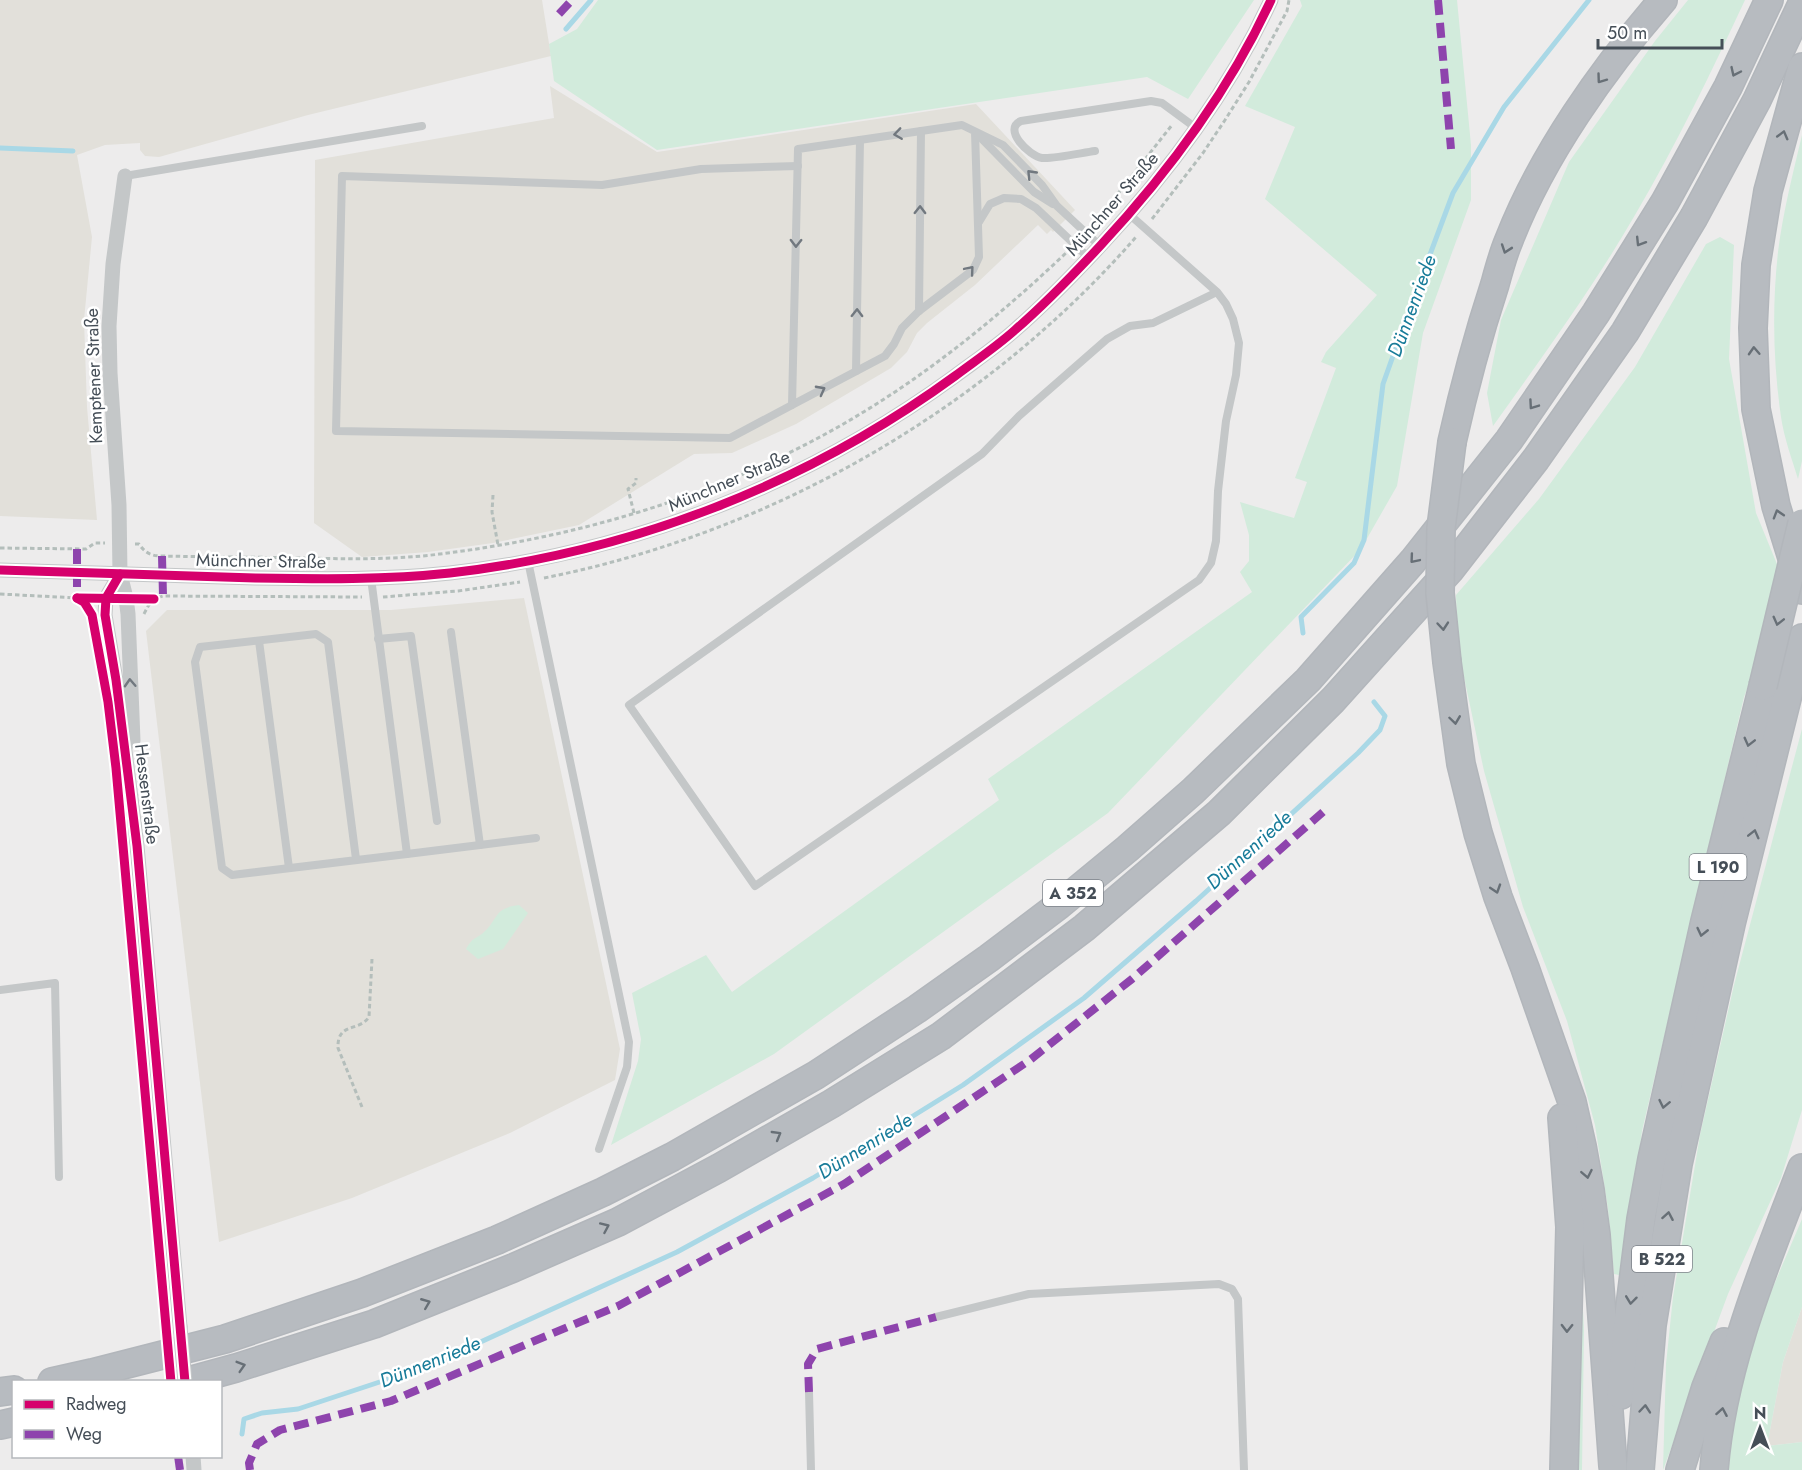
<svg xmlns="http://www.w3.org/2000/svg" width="1802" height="1470" font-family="Jost,sans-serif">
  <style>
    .commercial { fill: #e2e0da }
    .green { fill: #d2ebdc }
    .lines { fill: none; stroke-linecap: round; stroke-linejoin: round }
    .stream { stroke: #a9d8e6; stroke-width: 5 }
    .highway-casing { stroke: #b2b6bb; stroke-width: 30 }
    .path { stroke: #b4bebb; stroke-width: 3; stroke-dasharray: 4.5 3; stroke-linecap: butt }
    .lane { stroke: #c4c7c8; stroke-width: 8 }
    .street { stroke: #c4c7c8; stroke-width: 15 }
    .highway { stroke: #b7bbc0; stroke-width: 27 }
    .highway-bridge-casing { stroke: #b2b6bb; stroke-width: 30; stroke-linecap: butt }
    .street-bridge { stroke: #c4c7c8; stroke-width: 15 }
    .highway-bridge { stroke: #b7bbc0; stroke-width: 27 }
    .quiet { stroke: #8e44ad; stroke-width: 8; stroke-dasharray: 15 8; stroke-linecap: butt }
    .cycleway-casing { stroke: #fff; stroke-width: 13 }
    .cycleway { stroke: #d6006c; stroke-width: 9 }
    .oneway { stroke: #676f76 }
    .oneway2 { stroke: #71787f }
    .labels { text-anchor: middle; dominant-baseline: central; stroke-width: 5; stroke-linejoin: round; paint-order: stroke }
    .shield { fill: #fff; stroke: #7d8389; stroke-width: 1.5 }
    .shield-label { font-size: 16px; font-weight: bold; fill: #454e57 }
    .street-label { font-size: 18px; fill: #454e57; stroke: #fff }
    .water-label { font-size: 20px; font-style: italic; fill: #177b99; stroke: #fff }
  </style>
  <rect width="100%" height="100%" fill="#edecec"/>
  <g class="commercial">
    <path d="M0 0H542L551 56 308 115 159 157 145 156 140 150V143L105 145 77 155 92 237 84 320 87 407 97 520 0 516Z"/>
    <path d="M550 86 657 152 976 104 1075 210 1053 232 1051 230 1047 234 1038 225 975 285 927 323 917 333 907 352 891 368 796 424 732 453 694 454 579 525 493 543 428 552 362 557 314 523 315 160 554 118Z"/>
    <path d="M524 598 620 1049 615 1080 510 1133 352 1198 219 1242 146 631 167 610H391Z"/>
    <path d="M1802 1307V1442L1767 1446 1783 1362Z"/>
  </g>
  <g class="green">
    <path d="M598 0H1254L1188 99 1147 77 657 150 554 81 549 44 577 29Z"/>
    <path d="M1300 0H1457L1471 145V200L1423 333 1397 486 1361 549 1108 813 774 1054 611 1145 638 1061 641 1039 632 993 706 955 732 992 999 800 988 779 1252 592 1240 572 1249 561V535L1240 502 1294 518 1307 482 1295 478 1336 368 1321 362 1326 352 1377 295 1265 199 1295 127 1245 106 1302 6Z"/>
    <path d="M1688 0H1745C1711 73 1676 145 1635 215 1593 288 1542 357 1493 426L1487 393 1501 320 1569 162 1655 41Z"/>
    <path d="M1802 135V461L1798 479C1792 459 1784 438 1781 417 1773 362 1772 306 1778 252 1783 212 1793 173 1802 135Z"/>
    <path d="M1720 237 1734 245 1729 359 1756 513 1779 569 1755 667 1744 697 1642 1131 1624 1276 1614 1274 1608 1209 1595 1125 1567 1021 1523 907 1484 771 1458 649 1456 595 1539 499 1635 367 1706 244Z"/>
    <path d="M1802 729V1110L1781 1178 1728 1294 1663 1470 1666 1364 1673 1297 1700 1135 1734 985Z"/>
    <path d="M519 905 528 913 503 949 478 959 466 949C473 937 474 940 483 933 499 919 493 908 519 905Z"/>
    <path d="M1802 1219V1307L1783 1362 1767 1446 1802 1442V1470H1726L1735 1405 1753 1334Z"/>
    <path d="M1580 1252 1584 1330 1582 1470H1572Z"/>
  </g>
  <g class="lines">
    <g class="stream">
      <path d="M566 29 591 0"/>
      <path d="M0 148 73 151"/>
      <path d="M1303 633 1301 617 1354 563 1364 540 1383 384 1413 300 1453 193 1504 107 1589 0"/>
      <path d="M242 1434 244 1419 262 1413 298 1409 428 1366 677 1252 813 1178 963 1085 1084 998 1196 901 1358 753 1380 730 1385 716 1374 702"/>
    </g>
    <g class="highway-casing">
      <g id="highway">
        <path d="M1802 67 1768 191 1756 265 1753 328 1756 409 1776 506 1802 590"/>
        <path d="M1452 442C1464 388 1478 336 1495 284 1499 269 1503 254 1509 240 1542 155 1603 69 1663 0"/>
        <path d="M1447 662 1461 764 1478 833 1498 897 1525 968 1572 1102 1582 1146 1590 1190 1596 1235 1613 1466"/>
        <path d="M1562 1118 1570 1227 1564 1470"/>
        <path d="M52 1382 92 1373 225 1339 362 1293 497 1240 603 1192 672 1157 816 1075 917 1009 989 958 1059 905 1127 849 1193 791 1308 680 1413 561 1509 440 1596 313 1665 202 1728 87 1769 0"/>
        <path d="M185 1382 236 1368 374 1324 513 1268 618 1222 719 1168 831 1104 941 1036 1084 928 1219 813 1333 700 1450 570 1536 459 1625 332 1694 217 1757 100 1802 4"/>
        <path d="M0 1392 14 1390"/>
        <path d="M1621 1395 1628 1322 1641 1219 1652 1159 1705 921 1763 686"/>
        <path d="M0 1425 14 1422"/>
        <path d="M1640 1470 1652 1325 1678 1164 1731 924 1802 638"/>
        <path d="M1680 1470 1706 1387 1724 1342"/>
        <path d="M1714 1470C1722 1366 1765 1265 1802 1168"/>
      </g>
    </g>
    <g class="path">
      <path d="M1152 219 1203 153 1225 120 1249 82 1287 11 1289 0"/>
      <path d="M1094 224 1172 125"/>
      <path d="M493 495 492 512 498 545"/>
      <path d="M634 513 628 489 636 483V478"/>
      <path d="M135 544H139C145 553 151 556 162 556 208 557 254 557 301 558 347 559 394 560 440 554 595 535 749 486 881 401 948 358 1009 307 1067 252"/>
      <path d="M0 548 86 549 95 543H105"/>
      <path d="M544 578C770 533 984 411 1136 237"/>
      <path d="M0 594 77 598"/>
      <path d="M383 597 458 591 520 582"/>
      <path d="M144 614C149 604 151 599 163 596L362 597"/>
      <path d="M362 1107 338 1048C337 1022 359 1032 369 1017L372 959"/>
    </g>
    <g class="lane">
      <path d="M975 132 979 257 973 270 919 311 902 328 894 344 885 356 792 405 798 149 962 125 1003 145 1042 185 1057 206 1100 246"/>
      <path d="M978 135 1034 192 1053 204"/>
      <path d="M1095 151C1081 153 1054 159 1042 158 1029 156 1002 129 1021 121L1151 101 1162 103 1196 128"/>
      <path d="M125 176 422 126"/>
      <path d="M1130 215 1217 292 1153 323 1130 326 1107 339 1019 416 982 454 629 705 755 886 1199 580 1211 563 1216 541 1218 491 1226 421 1236 375 1239 343 1233 319 1226 304 1217 292"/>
      <path d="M979 222 990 204 1004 198 1021 199 1036 208 1089 258"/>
      <path d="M919 311 921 131"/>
      <path d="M856 371 860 140"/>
      <path d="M792 405 730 438 336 431 342 176 602 185 701 169 798 166"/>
      <path d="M528 561 629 1042 627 1067 599 1149"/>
      <path d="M378 639 411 636 437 821"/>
      <path d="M259 641 289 868"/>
      <path d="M480 845 536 838"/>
      <path d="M407 854 480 845 451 632"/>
      <path d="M356 859 328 642 316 634 200 647 195 662 222 868 232 875 407 854 371 578"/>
      <path d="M0 990 55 983 59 1177"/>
      <path d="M936 1317 1029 1294 1219 1284 1232 1289 1238 1299 1244 1470"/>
      <path d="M809 1392 811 1470"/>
    </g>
    <g class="street">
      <path d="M125 176 113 264 109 326 110 373 119 505 120 574 126 598 128 614 133 741"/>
      <path d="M0 570C85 573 170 576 255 578 320 579 385 580 450 573 633 552 807 484 955 376 975 361 996 347 1015 330 1045 304 1073 275 1100 246 1168 173 1229 91 1271 0"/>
      <path d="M120 574 106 598 105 615 116 680 137 846 180 1327"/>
      <path d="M193 1456 194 1470"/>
    </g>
    <use href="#highway" class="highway"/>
    <g class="highway-bridge-casing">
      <g id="highway-bridge">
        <path d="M1447 662 1440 593 1441 528 1452 442"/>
        <path d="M1763 686 1802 523"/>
      </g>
    </g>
    <path class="street-bridge" d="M180 1327 185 1382"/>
    <use href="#highway-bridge" class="highway-bridge"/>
    <g class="quiet">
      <path d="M1438 0 1451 149"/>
      <path d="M559 14 572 0"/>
      <path d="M77 549V598L81 601"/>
      <path d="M162 556 163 596"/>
      <path d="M809 1392 808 1364 817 1349 936 1317"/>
      <path d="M178 1456 180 1470"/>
      <path d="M250 1470 249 1463 257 1444 280 1430 391 1401 618 1306 844 1184 1030 1060 1132 979 1323 812"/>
    </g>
    <g class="cycleway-casing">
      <g id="cycleway">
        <path d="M0 570C85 573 170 576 255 578 320 579 385 580 450 573 633 552 807 484 955 376 975 361 996 347 1015 330 1045 304 1073 275 1100 246 1168 173 1229 91 1271 0"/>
        <path d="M120 574 106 598 105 615 116 680 137 846 185 1382"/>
        <path d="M77 598 84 602 92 615 108 702 116 768 171 1382"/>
        <path d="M77 598 154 599"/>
      </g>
    </g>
    <use href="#cycleway" class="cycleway"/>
  </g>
  <defs><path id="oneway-chevron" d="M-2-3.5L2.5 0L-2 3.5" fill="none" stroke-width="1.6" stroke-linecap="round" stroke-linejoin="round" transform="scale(1.5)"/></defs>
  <g class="oneway">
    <use href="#oneway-chevron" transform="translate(1735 72) rotate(115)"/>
    <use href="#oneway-chevron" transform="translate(1601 79) rotate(126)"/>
    <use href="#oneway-chevron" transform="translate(1783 135) rotate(-75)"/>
    <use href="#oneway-chevron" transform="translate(1640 242) rotate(122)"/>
    <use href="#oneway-chevron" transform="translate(1506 249) rotate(109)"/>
    <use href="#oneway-chevron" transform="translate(1754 351) rotate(-93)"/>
    <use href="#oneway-chevron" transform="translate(1533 405) rotate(125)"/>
    <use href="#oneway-chevron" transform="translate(1778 514) rotate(-107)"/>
    <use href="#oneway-chevron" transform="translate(1414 559) rotate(130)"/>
    <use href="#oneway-chevron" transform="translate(1778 621) rotate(104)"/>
    <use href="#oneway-chevron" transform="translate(1443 626) rotate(85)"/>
    <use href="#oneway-chevron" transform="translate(1455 720) rotate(82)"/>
    <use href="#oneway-chevron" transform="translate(1749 742) rotate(104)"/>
    <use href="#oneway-chevron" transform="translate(1754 834) rotate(-76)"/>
    <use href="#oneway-chevron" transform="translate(1496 889) rotate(72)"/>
    <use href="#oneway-chevron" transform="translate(1702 932) rotate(103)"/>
    <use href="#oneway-chevron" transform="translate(1664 1104) rotate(102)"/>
    <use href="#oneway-chevron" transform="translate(777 1135) rotate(-30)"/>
    <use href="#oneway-chevron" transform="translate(1587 1174) rotate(79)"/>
    <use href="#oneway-chevron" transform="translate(1668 1216) rotate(-80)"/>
    <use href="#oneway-chevron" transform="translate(605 1227) rotate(-24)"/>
    <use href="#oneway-chevron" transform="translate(1631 1300) rotate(97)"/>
    <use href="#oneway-chevron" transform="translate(426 1303) rotate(-22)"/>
    <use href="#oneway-chevron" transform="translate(1567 1328) rotate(91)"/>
    <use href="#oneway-chevron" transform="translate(241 1366) rotate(-17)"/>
    <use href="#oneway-chevron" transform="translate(1645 1409) rotate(-85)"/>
    <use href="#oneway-chevron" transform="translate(1722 1412) rotate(-80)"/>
  </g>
  <g class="oneway2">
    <use href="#oneway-chevron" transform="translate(898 134) rotate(172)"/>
    <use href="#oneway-chevron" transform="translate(1031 174) rotate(-134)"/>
    <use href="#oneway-chevron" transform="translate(920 210) rotate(-89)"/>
    <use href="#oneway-chevron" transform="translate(796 243) rotate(91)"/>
    <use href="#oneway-chevron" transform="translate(970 270) rotate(-50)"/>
    <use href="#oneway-chevron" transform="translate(857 313) rotate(-89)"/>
    <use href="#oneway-chevron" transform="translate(821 390) rotate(-28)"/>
    <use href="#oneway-chevron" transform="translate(130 683) rotate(-93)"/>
  </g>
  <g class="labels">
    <g class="shield">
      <rect x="1689.5" y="854" width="57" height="26" rx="4.5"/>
      <rect x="1043" y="880" width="60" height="26" rx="4.5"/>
      <rect x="1632" y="1246" width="60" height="26" rx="4.5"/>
    </g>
    <g class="shield-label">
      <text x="1718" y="867">L 190</text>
      <text x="1073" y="893">A 352</text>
      <text x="1662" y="1259">B 522</text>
    </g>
    <g class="street-label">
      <text transform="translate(1112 204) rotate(-49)">Münchner Straße</text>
      <text transform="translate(94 376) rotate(-92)">Kemptener Straße</text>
      <text transform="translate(729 481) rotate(-23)">Münchner Straße</text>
      <text transform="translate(261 561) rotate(1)">Münchner Straße</text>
      <text transform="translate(147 794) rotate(83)">Hessenstraße</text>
    </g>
    <g class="water-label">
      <text transform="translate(1412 306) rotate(-70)">Dünnenriede</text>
      <text transform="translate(1249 850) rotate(-42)">Dünnenriede</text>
      <text transform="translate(865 1146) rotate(-32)">Dünnenriede</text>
      <text transform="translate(430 1362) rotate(-22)">Dünnenriede</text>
    </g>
  </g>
  <rect x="12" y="1380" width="210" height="78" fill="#ffffff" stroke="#b5b8bc" stroke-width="1.5"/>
  <rect x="24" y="1400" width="30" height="9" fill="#d6006c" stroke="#b5b8bc" stroke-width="1.5"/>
  <text x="66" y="1410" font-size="18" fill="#454e57">Radweg</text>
  <rect x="24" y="1430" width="30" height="9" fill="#8e44ad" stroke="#b5b8bc" stroke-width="1.5"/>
  <text x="66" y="1440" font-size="18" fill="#454e57">Weg</text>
  <g transform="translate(1760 1428)" stroke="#ffffff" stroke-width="4.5" paint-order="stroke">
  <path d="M0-4.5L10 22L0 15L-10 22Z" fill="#454e57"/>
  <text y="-9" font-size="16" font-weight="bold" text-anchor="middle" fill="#454e57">N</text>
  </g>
  <path d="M1598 39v9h124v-9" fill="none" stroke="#454e57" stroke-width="3"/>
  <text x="1607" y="39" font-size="18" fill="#454e57" stroke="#ffffff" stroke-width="4.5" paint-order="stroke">50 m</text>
</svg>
